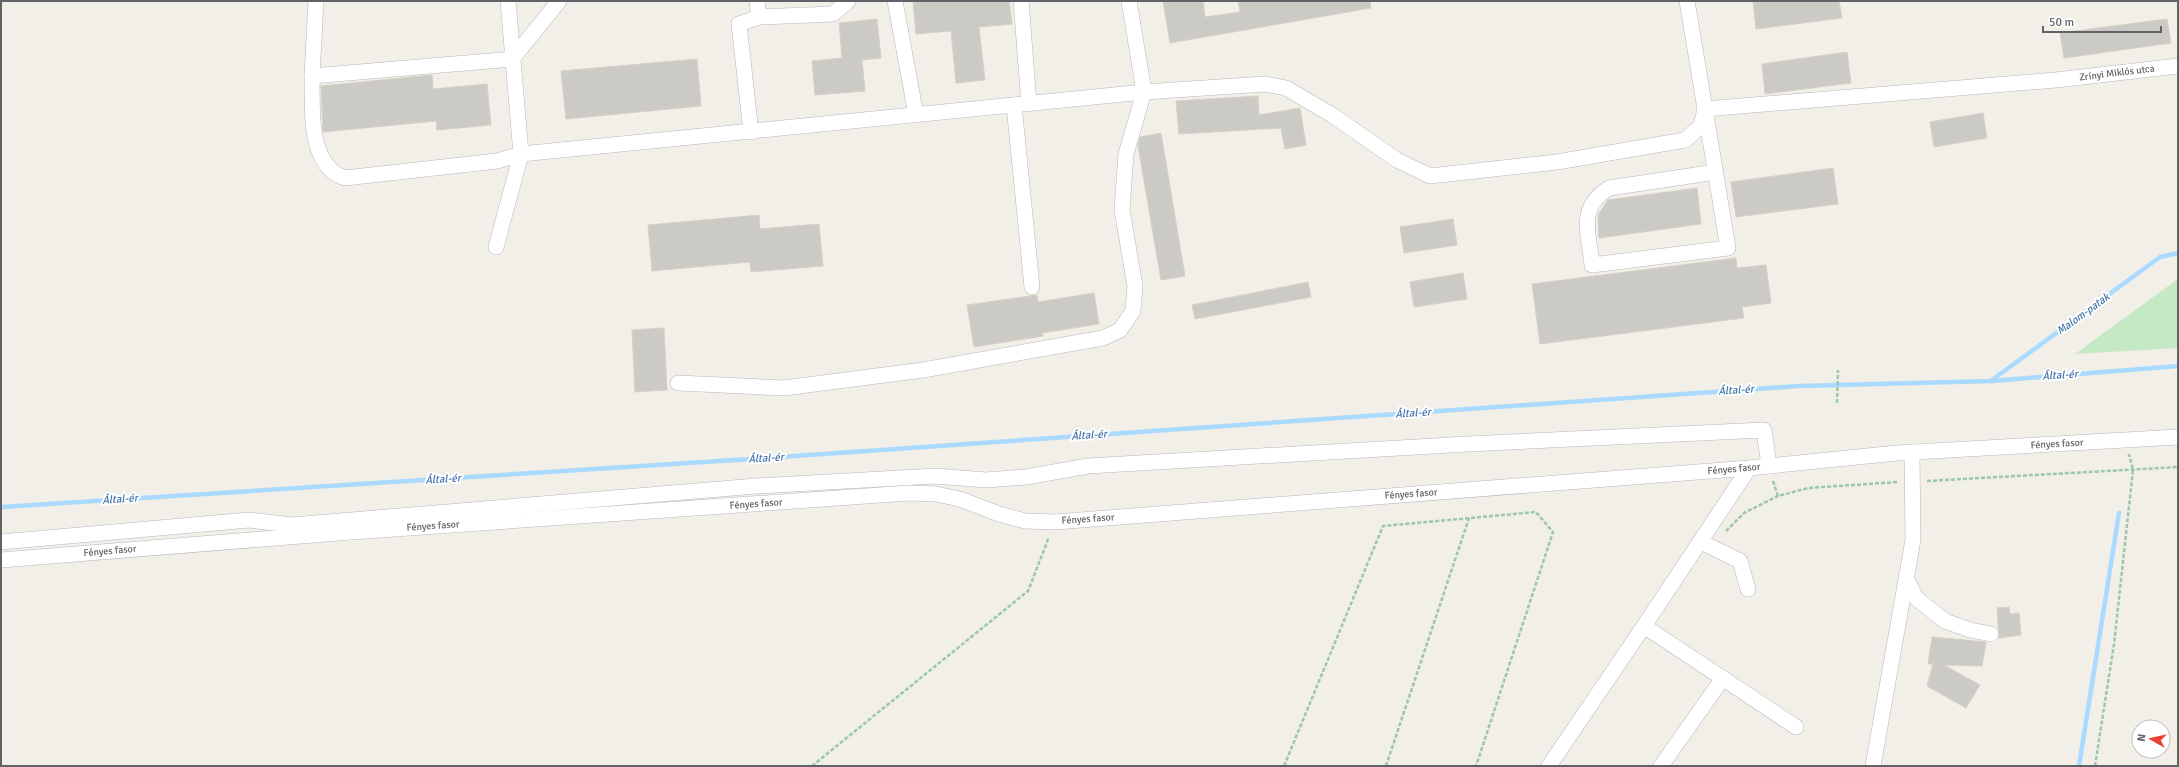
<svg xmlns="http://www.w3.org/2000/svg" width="2179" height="767" font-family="Signika,sans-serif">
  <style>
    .green { fill: #c5e8c5 }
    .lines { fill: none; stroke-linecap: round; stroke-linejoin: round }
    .stream { stroke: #aadaff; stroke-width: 4.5 }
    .building { fill: #cccac5; stroke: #d6d1c6 }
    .minor-casing { stroke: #b5b8bc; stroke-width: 16 }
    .path { stroke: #9cc7a9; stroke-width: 2.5; stroke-dasharray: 4 2; stroke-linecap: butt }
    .minor { stroke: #fff; stroke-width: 15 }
    .labels { text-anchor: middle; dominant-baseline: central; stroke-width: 4; stroke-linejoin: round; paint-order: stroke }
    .street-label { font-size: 10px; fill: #5f6368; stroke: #fff }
    .water-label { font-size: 11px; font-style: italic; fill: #4174aa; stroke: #fff }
  </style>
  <rect width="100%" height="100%" fill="#f1efe8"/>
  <path class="green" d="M2178 279V348L2075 354Z"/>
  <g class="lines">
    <g class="stream">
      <path d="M1992 380 2160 257 2178 253"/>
      <path d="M1 507 751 459 1799 386 1992 381 2178 366"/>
      <path d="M2079 766 2119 513"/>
    </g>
  </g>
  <g class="building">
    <path d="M913 1H1009L1012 24 979 27 985 80 956 83 951 31 916 34Z"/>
    <path d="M1163 1H1203L1205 17 1240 12 1238 1H1370L1371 8 1170 43Z"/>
    <path d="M1753 1H1839L1842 18 1756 29Z"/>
    <path d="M877 19 881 58 862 60 865 91 815 95 812 61 842 58 839 23Z"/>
    <path d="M2167 19 2171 43 2064 58 2060 33Z"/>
    <path d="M1847 52 1851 83 1765 94 1762 64Z"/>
    <path d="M697 59 701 106 566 119 561 71Z"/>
    <path d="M432 75 433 89 487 84 491 125 437 130 436 121 323 132 321 86Z"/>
    <path d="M1258 96 1259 115 1300 108 1306 145 1285 149 1281 128 1179 134 1176 101Z"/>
    <path d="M1983 113 1987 138 1934 147 1930 122Z"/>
    <path d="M1161 133 1185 276 1161 280 1138 146 1140 137Z"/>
    <path d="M1833 168 1838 204 1736 217 1731 182Z"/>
    <path d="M1697 188 1701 224 1599 238 1598 215 1608 200Z"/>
    <path d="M759 215 760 229 819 224 823 266 751 272 750 262 652 271 648 225Z"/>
    <path d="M1453 219 1457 245 1404 253 1400 227Z"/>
    <path d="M1736 258 1737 268 1766 265 1771 303 1742 307 1744 318 1540 344 1532 284Z"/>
    <path d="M1463 273 1467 299 1414 307 1410 282Z"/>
    <path d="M1308 282 1311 297 1195 319 1192 305Z"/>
    <path d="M1094 293 1099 324 1042 333 1043 336 974 347 967 305 1037 295 1038 302Z"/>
    <path d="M664 328 667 390 635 392 632 330Z"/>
    <path d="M2009 607 2010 614 2019 613 2021 635 1999 638 1997 608Z"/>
    <path d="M1932 637 1986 642 1982 666 1944 665 1980 685 1966 708 1927 686 1933 664H1928Z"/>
  </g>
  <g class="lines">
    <g class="minor-casing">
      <g id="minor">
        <path d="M316 1 312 76 512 59 559 1"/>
        <path d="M757 1 759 17 833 14 848 1"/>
        <path d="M895 1 916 115"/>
        <path d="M1021 1 1029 104"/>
        <path d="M312 76C313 106 308 148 332 171 335 174 341 176 345 178L497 161 521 154 1144 92 1265 84 1286 88 1332 115 1397 160 1430 176 1557 162 1685 140 1701 126 1705 109 1687 1"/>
        <path d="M1014 105 1032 287"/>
        <path d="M751 132 739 24 759 17"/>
        <path d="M1716 172 1609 188C1577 208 1589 233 1592 265L1728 248 1705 109 2056 80 2178 66"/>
        <path d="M496 247 521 154 508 1"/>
        <path d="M678 383 784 388 923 370 1103 338 1120 330 1133 311 1135 286 1122 210 1126 154 1144 92 1129 1"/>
        <path d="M1 542 249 520 292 525 756 486 935 476 986 480 1026 477 1088 466 1468 444 1764 430 1769 466"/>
        <path d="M1701 542 1740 561 1748 589"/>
        <path d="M1 560 351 532 909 493 936 494 960 499 999 514 1025 521 1055 522 1749 468 1897 453 2178 437"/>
        <path d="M1906 577 1916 598 1945 621 1970 630 1991 634"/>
        <path d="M1644 626 1796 727"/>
        <path d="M1549 766 1644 626 1749 468"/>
        <path d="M1661 766 1723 678"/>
        <path d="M1873 766 1913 540 1912 452"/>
      </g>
    </g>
    <g class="path">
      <path d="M1837 403 1838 370"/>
      <path d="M1773 481 1778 496 1808 488 1898 482"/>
      <path d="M1927 481 2178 467"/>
      <path d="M1726 531 1744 513 1778 496"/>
      <path d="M812 766 1028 591 1049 537"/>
      <path d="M1284 766 1383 526 1536 512 1553 532 1476 766"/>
      <path d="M1386 766 1469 518"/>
      <path d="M2095 766 2114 644 2133 470 2129 454"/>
    </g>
    <use href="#minor" class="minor"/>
  </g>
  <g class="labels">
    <g class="street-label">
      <text transform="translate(2117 73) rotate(-7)">Zrínyi Miklós utca</text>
      <text transform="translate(2057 444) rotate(-3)">Fényes fasor</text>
      <text transform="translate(1734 469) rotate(-5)">Fényes fasor</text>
      <text transform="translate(1411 494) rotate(-4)">Fényes fasor</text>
      <text transform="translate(756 504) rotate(-4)">Fényes fasor</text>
      <text transform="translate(1088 519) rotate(-4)">Fényes fasor</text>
      <text transform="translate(433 526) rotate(-4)">Fényes fasor</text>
      <text transform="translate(110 551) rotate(-5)">Fényes fasor</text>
    </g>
    <g class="water-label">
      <text transform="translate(2083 314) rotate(-36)">Malom-patak</text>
      <text transform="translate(2060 375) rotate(-4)">Által-ér</text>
      <text transform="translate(1736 390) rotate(-4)">Által-ér</text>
      <text transform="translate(1413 413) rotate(-4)">Által-ér</text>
      <text transform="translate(1089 435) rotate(-4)">Által-ér</text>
      <text transform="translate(766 458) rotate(-4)">Által-ér</text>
      <text transform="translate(443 479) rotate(-4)">Által-ér</text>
      <text transform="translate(120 499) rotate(-4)">Által-ér</text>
    </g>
  </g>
  <rect width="2179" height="767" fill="none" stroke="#5f6368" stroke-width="4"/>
  <g transform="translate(2151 739) rotate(278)"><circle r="19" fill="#ffffff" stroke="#bfc1c3"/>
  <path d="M0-3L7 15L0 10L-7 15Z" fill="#ea4335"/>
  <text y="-6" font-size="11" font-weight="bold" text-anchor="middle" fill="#5f6368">N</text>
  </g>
  <path d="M2043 26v6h118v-6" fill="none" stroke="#5f6368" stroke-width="2"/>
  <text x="2049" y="26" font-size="12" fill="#5f6368" stroke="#ffffff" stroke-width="3" paint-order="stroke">50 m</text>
</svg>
